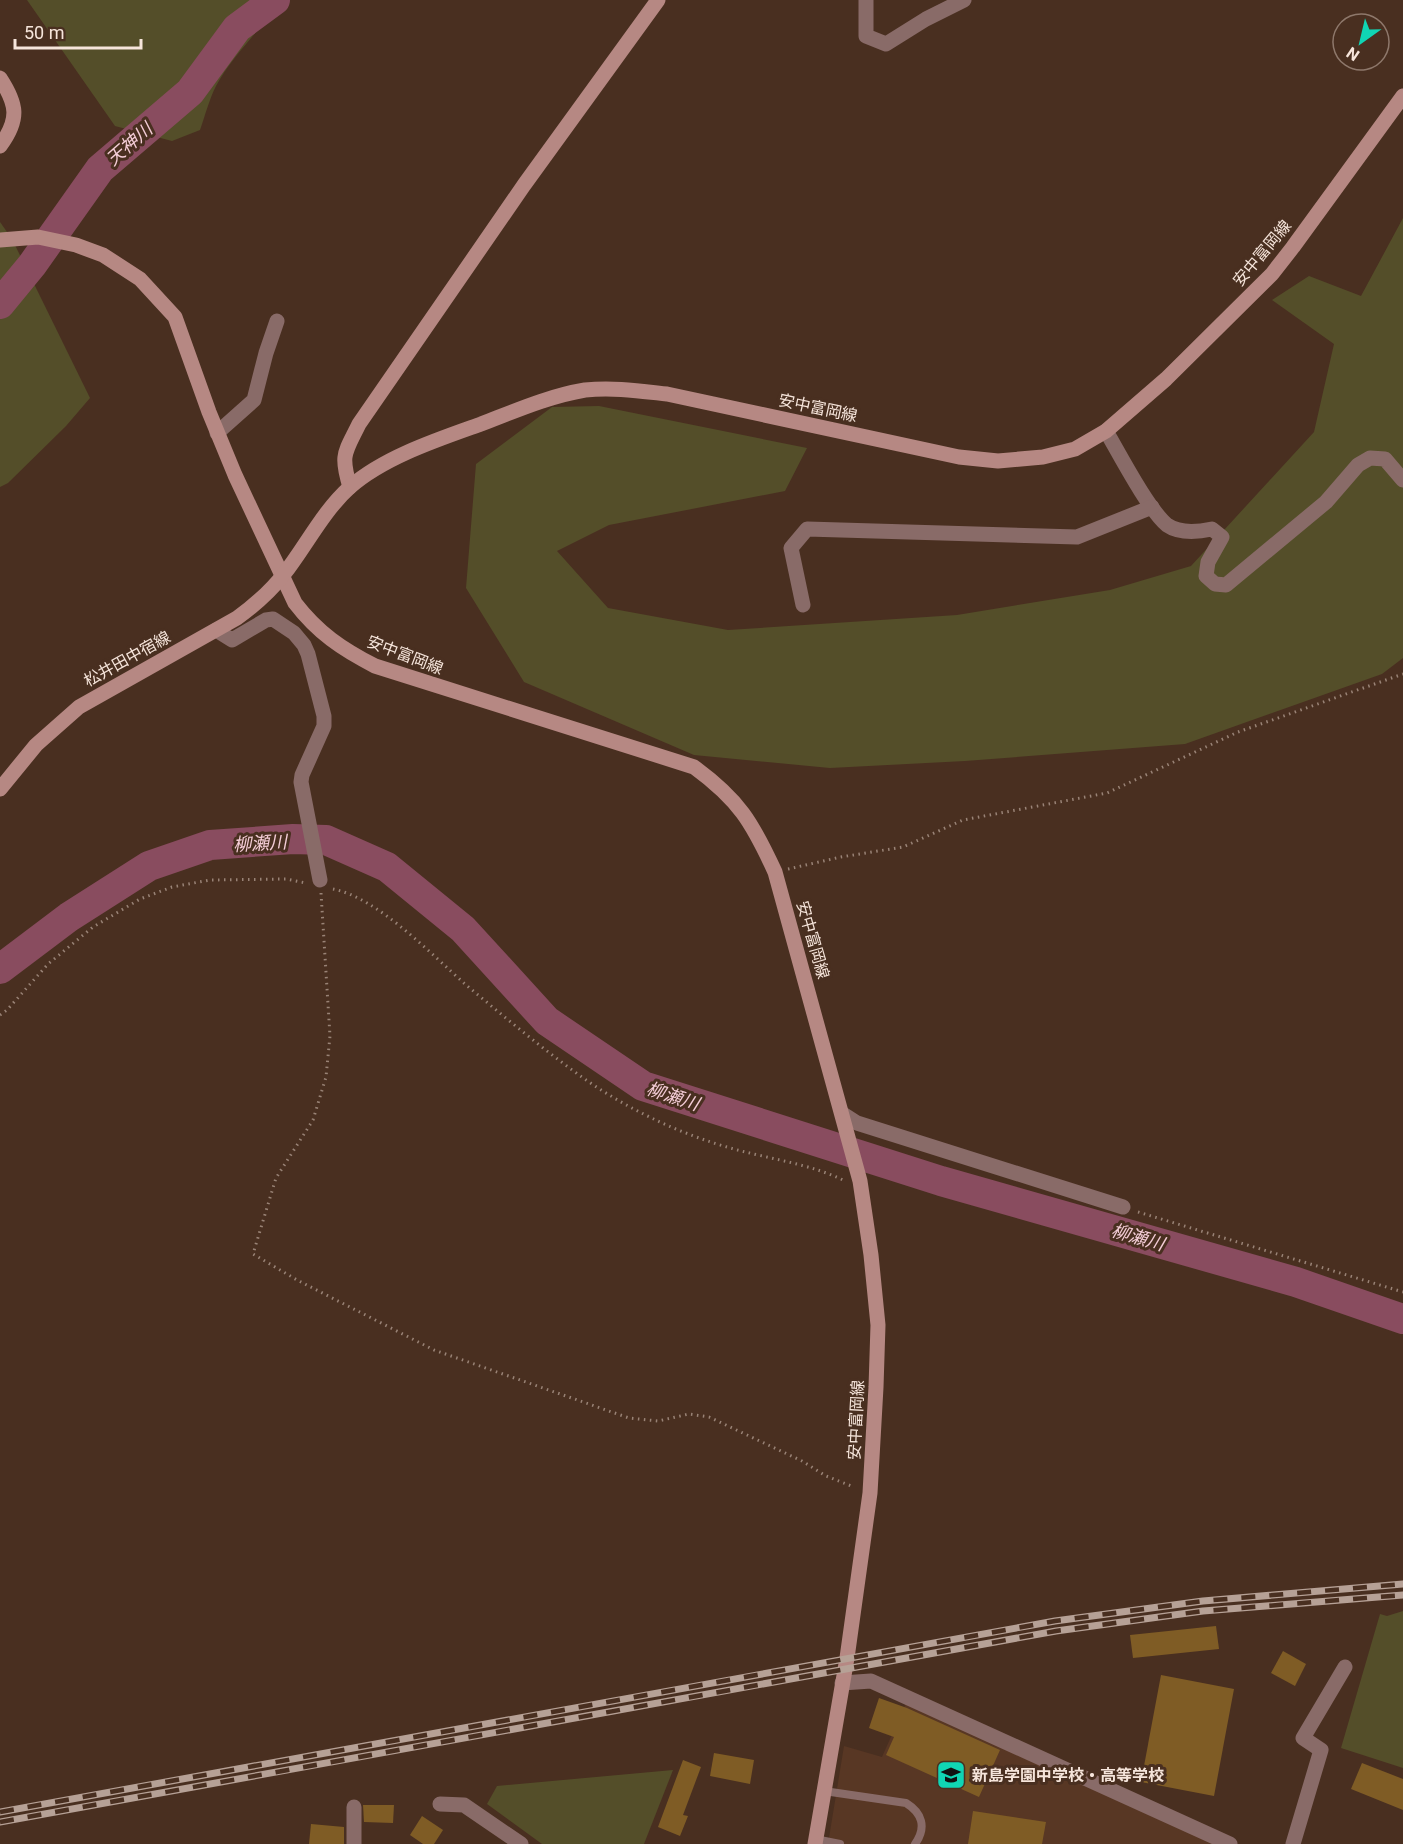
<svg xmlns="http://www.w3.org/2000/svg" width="1403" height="1844" font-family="Roboto,'Noto Sans JP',sans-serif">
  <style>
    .built { fill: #583724 }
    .green { fill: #544e29 }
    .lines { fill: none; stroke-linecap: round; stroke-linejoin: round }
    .river { stroke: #894c5f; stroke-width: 30 }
    .building { fill: #7f5c25 }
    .path { stroke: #998376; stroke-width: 3; stroke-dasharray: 1.5 4.5; stroke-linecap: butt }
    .lane { stroke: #896b68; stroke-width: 8 }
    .street { stroke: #896b68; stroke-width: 15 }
    .secondary { stroke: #b68883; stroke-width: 15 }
    .rail-casing { stroke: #b6a196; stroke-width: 7 }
    .rail { stroke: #492f20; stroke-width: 4.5; stroke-dasharray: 14; stroke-linecap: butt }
    .labels { text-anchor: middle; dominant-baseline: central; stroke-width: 6; stroke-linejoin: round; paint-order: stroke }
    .street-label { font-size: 16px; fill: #f6e5db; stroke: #492f20 }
    .poi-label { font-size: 16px; font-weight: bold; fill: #f6e5db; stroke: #492f20; text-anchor: start }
    .water-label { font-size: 18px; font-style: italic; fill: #f4cdd7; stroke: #492f20 }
  </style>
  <rect width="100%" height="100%" fill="#492f20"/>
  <path class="built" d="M906 1703 1216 1844H828L844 1746 882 1757Z"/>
  <g class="green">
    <path d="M27 0H279C261 31 233 54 216 86 209 100 205 116 200 130L172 141 115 126Z"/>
    <path d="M1403 218V658L1382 674 1185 744 965 761 830 768 694 755 524 682 466 588 476 464 552 407 599 406 807 448 785 491 609 525 557 551 608 608 728 630 957 615 1110 590 1191 566 1314 432 1334 344 1272 300 1309 276 1361 296Z"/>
    <path d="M0 222 12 239 90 398 66 426 8 483 0 487Z"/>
    <path d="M1403 1611V1768L1341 1748 1380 1614 1387 1616Z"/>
    <path d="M673 1770 644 1844H542L487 1804 497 1786Z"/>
  </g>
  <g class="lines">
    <g class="river">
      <path d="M0 304 32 265 100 169 190 92 237 28 275 0"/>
      <path d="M0 969 69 917 149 866 210 845 293 839 326 840 387 867 463 929 547 1021 643 1086 941 1181 1296 1282 1403 1319"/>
    </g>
  </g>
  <g class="building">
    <path d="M1216 1626 1219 1649 1133 1658 1130 1635Z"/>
    <path d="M1283 1651 1306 1664 1295 1686 1271 1673Z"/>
    <path d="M1161 1675 1234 1689 1214 1796 1141 1782Z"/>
    <path d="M879 1698 907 1708 1000 1750 979 1797 886 1755 894 1737 869 1728Z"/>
    <path d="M714 1753 754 1760 750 1784 710 1776Z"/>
    <path d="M683 1760 701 1767 683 1815 688 1816 680 1836 658 1827Z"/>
    <path d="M1362 1763 1403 1779V1810L1351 1789Z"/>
    <path d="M363 1805H394L393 1823 364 1822Z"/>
    <path d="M973 1811 1046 1822 1042 1844H968Z"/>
    <path d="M422 1816 443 1830 434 1844H423L410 1835Z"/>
    <path d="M311 1824 344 1827V1844H309Z"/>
  </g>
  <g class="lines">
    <g class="path">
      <path d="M788 869 841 857 903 847 963 820 1107 793 1238 732 1403 674"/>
      <path d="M333 889C378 898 431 954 465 984 502 1015 539 1046 579 1075 625 1108 679 1134 734 1149 770 1159 810 1164 843 1180"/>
      <path d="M321 893 330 1036 326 1077 313 1120 276 1178 253 1254 297 1280 434 1350 629 1418 658 1421 689 1414 709 1417 802 1461 826 1476 854 1487"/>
      <path d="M0 1015 7 1010 48 964 93 927 140 899 172 887 210 880 286 879 306 883"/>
      <path d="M1138 1212 1403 1292"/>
    </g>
    <g class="lane">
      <path d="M824 1791 906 1803C922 1813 927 1827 915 1844"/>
      <path d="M815 1839 840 1844"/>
    </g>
    <g class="street">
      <path d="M866 0V36L886 44 926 19 964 0"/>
      <path d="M1106 431C1120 455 1148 509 1167 525 1180 534 1198 532 1212 529L1222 537 1208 562 1206 576 1215 584 1226 585 1326 502 1358 465 1370 458 1385 459 1403 480"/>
      <path d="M217 433 254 400 266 353 277 321"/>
      <path d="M803 605 791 548 807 529 1077 537 1152 507"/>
      <path d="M216 630 232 640 266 620 273 619 294 633 304 645 308 654 324 716V726L302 775 301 782 320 880"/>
      <path d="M843 1114 857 1123 1123 1207"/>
      <path d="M842 1683 871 1681 1230 1844"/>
      <path d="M440 1804 464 1805 521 1844"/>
      <path d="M354 1807V1844"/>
      <path d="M1293 1844 1321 1750 1303 1738 1345 1667"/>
    </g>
    <g class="secondary">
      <path d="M0 78C17 104 20 119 0 146"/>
      <path d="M0 240 38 237 76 245 103 255 140 279 175 317 209 412 235 475 295 603C318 633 342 649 375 666L694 767C739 800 752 822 775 872L860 1181 871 1255 878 1325 876 1387 870 1493 847 1658 815 1844"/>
      <path d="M350 487C340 454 345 453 359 424L524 185 658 0"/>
      <path d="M0 789 36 745 79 707 237 618C255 605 270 592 284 574 306 546 323 511 350 487 384 457 439 439 481 424 515 411 549 396 585 390 613 387 640 391 667 394L959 457 998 461 1043 457 1075 449 1106 431 1166 379 1272 274 1293 247 1403 96"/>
    </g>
    <g class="rail-casing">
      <g id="rail">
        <path d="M0 1812 1055 1621 1203 1601 1403 1584"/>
        <path d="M0 1822 1056 1631 1203 1611 1403 1595"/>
      </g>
    </g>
    <use href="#rail" class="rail"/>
  </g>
  <defs>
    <g id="school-square" transform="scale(1.5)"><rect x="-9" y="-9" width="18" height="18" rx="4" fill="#10d5b4" stroke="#492f20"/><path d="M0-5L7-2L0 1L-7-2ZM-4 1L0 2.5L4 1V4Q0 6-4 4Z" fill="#111"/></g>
  </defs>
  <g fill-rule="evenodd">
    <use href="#school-square" x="951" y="1775"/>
  </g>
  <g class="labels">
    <g class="street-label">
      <text transform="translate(1262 253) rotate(-50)">安中富岡線</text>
      <text transform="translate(818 408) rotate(12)">安中富岡線</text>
      <text transform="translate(405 655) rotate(21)">安中富岡線</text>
      <text transform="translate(127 659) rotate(-29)">松井田中宿線</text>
      <text transform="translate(813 940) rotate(74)">安中富岡線</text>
      <text transform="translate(856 1420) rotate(-87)">安中富岡線</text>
    </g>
    <g class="poi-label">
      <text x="972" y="1775">新島学園中学校・高等学校</text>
    </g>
    <g class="water-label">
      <text transform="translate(129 144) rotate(-41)">天神川</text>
      <text transform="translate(260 843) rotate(-3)">柳瀬川</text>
      <text transform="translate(673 1096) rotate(18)">柳瀬川</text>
      <text transform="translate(1138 1237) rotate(16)">柳瀬川</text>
    </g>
  </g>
  <g transform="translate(1361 42) rotate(214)"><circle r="28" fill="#492f20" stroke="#8e786b" stroke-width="1.5"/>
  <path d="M0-4.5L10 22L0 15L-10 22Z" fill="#10d5b4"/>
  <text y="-9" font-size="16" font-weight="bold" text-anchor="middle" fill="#f6e5db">N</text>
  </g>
  <path d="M15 39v9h126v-9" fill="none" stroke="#f6e5db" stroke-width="3"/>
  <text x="24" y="39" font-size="18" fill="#f6e5db" stroke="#492f20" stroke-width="4.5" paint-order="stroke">50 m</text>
</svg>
